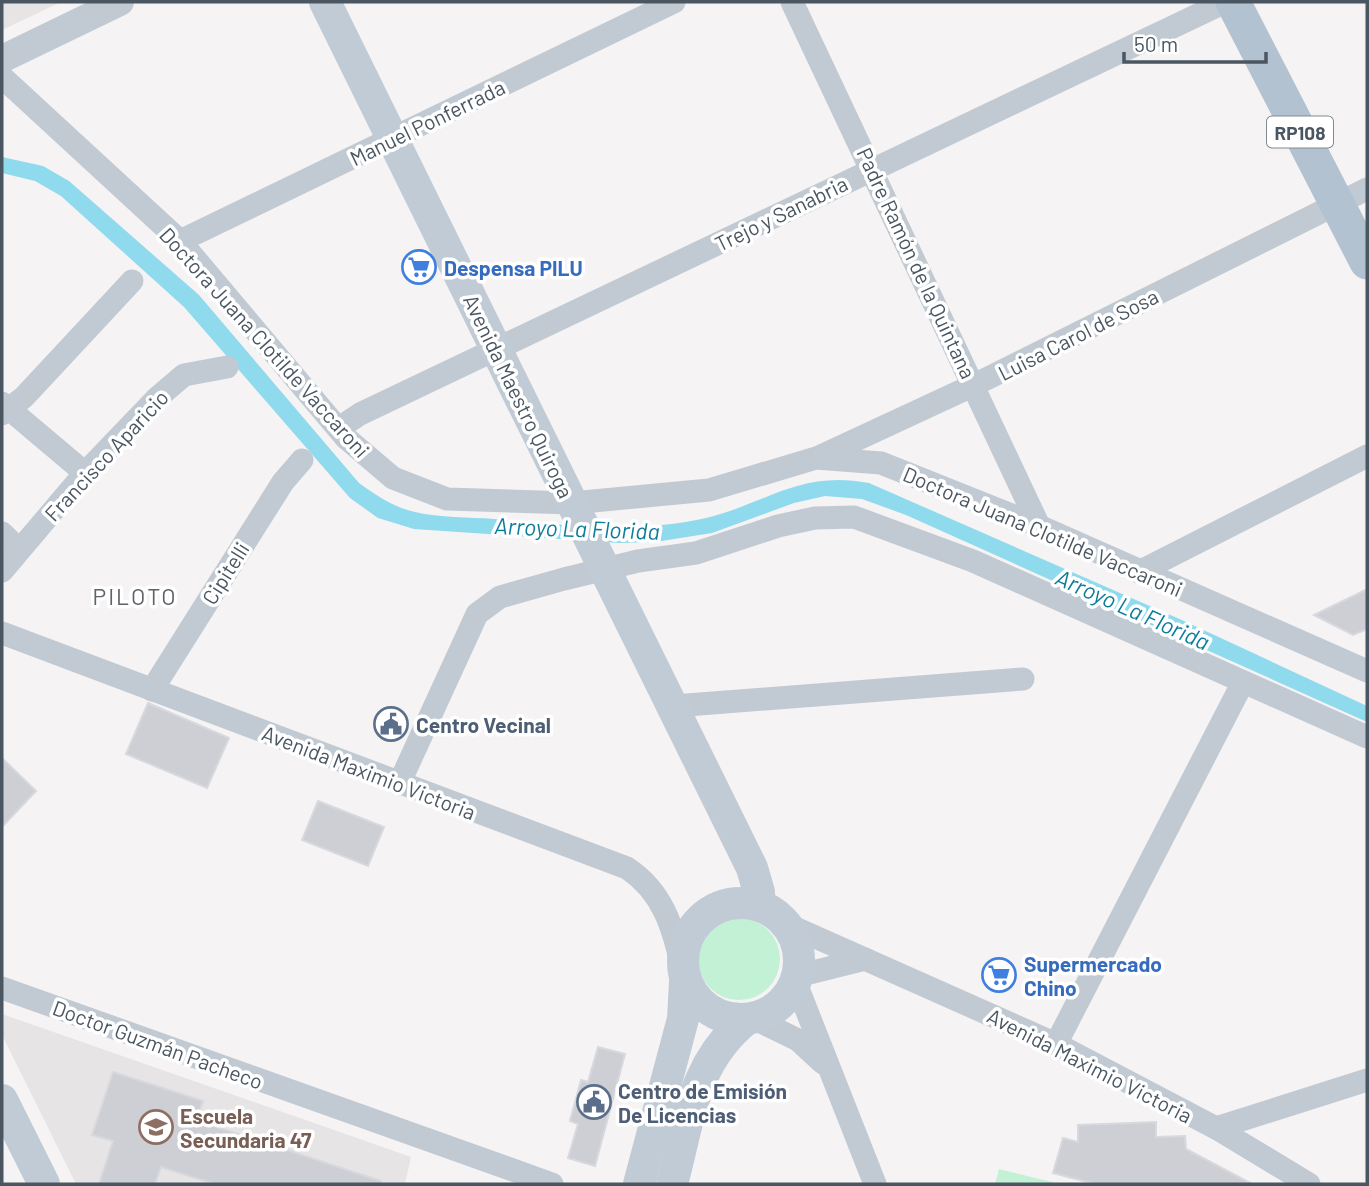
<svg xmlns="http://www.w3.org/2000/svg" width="1369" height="1186" font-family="Barlow,sans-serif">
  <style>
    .education { fill: #e6e4e5 }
    .green { fill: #c3f1d5 }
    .water { fill: #90daee }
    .building { fill: #cdcfd5; stroke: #d7d9de; stroke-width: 2 }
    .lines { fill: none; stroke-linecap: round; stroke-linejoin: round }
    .minor { stroke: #c1cad2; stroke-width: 23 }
    .tertiary { stroke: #c1cad2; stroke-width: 28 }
    .secondary { stroke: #c1cbd6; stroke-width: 32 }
    .primary { stroke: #b3c2d1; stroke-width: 35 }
    .labels { text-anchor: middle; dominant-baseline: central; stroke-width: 7; stroke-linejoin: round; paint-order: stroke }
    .shield { fill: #fff; stroke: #808990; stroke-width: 2 }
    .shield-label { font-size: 19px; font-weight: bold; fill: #4a5661 }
    .street-label { font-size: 21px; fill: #4a5661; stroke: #fff }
    .shop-label { font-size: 21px; font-weight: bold; fill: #366cbe; stroke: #fff; text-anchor: start }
    .service-label { font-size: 21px; font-weight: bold; fill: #4e5e75; stroke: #fff; text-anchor: start }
    .education-label { font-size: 21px; font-weight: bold; fill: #785e54; stroke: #fff; text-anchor: start }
    .water-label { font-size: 23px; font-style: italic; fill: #0c7c9b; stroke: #fff }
    .neighbourhood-label { font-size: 23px; letter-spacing: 2px; fill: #5f6368; stroke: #fff }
  </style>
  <rect width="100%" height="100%" fill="#f5f3f3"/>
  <g class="education">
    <path d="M2 2H61L2 30Z"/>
    <path d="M2 1014 411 1157 405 1184H76L2 1035Z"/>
  </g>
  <g class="green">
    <circle cx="739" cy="959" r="41"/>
    <path d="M999 1169 1060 1184H995Z"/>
  </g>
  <path class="water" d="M2 157 43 166 69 181 199 295 359 483C377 496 393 507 415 512 440 518 469 517 494 519 564 525 637 534 706 518 768 503 799 470 869 483L1184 621 1367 706V722L906 515 862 499 825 496 794 503 712 533 655 542 619 543 414 529 378 518 350 498 184 307 61 196 35 181 2 173Z"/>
  <g class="building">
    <path d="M1367 589V629L1353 635 1314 615Z"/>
    <path d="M148 703 229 738 207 788 126 754Z"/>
    <path d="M2 758 36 791 2 827Z"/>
    <path d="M318 801 384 827 368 866 302 840Z"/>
    <path d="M598 1047 625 1054 595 1166 568 1158 578 1124 570 1121 581 1080 588 1082Z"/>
    <path d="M113 1072 203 1101 196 1120 381 1181V1184H214L161 1167 155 1184H99L113 1141 92 1135Z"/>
    <path d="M1156 1122V1137L1185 1136 1186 1149 1252 1184H1095L1053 1173 1063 1138 1078 1142V1125Z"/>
  </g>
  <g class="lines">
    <g class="minor">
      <path d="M792 2 1039 526"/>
      <path d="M2 77 180 241 346 438 393 478 447 499 572 503 709 490 816 458 881 463 1039 526 1367 671"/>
      <path d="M180 241 674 2"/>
      <path d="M2 403 85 473"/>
      <path d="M2 414 24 397 132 281"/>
      <path d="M339 428 360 414 1225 2"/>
      <path d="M819 457 974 385 1367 189"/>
      <path d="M2 533 19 550"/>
      <path d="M2 571 85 473 157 398 184 375 227 367"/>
      <path d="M1139 572 1367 456"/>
      <path d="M2 633 627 868C663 892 673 927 682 967"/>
      <path d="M152 690 283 482 302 460"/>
      <path d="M674 706 1023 679"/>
      <path d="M399 784 477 614 500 597 564 579 638 561 696 553 778 526 815 518 854 517 973 561 1367 737"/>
      <path d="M786 924 1056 1044 1216 1128 1309 1184"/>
      <path d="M797 976 865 959"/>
      <path d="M795 981 875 1184"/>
      <path d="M2 988 552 1184"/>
      <path d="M753 1018 798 1040 823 1063"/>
      <path d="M1056 1044 1243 682"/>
      <path d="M1216 1128 1367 1080"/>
    </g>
    <path class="tertiary" d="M2 59 120 2"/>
    <g class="secondary">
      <path d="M325 2 752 868 759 892V905"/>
      <circle cx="741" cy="961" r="58"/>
      <path d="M2 1100 44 1184"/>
      <path d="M639 1184 683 1019 685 982"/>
      <path d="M672 1184C689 1121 693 1062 747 1019"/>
    </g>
    <path class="primary" d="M1233 2 1367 262"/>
  </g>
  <defs>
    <g id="supermarket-ring" transform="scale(1.75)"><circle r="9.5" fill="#fff" stroke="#3f7fe0" stroke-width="1.5"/><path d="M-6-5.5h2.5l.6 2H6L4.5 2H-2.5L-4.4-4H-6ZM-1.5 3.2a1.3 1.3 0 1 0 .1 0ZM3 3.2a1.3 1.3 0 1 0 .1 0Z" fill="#3f7fe0"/></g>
    <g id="civic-ring" transform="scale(1.75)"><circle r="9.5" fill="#fff" stroke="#5c6f8a" stroke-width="1.5"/><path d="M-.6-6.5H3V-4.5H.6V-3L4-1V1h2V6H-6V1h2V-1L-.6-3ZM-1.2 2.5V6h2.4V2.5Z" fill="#5c6f8a"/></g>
    <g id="school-ring" transform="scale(1.75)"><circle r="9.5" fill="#fff" stroke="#8d6e63" stroke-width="1.5"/><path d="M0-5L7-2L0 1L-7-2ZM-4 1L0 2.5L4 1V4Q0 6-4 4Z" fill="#8d6e63"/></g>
  </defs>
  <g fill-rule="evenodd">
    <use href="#supermarket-ring" x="419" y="267"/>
    <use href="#civic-ring" x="391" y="724"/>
    <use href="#supermarket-ring" x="999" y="975"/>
    <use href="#civic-ring" x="594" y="1102"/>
    <use href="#school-ring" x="156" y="1127"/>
  </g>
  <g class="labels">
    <rect class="shield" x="1267" y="116.5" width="66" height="31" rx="5"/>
    <g class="shield-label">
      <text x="1300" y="132">RP108</text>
    </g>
    <g class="street-label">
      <text transform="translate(427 122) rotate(-26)">Manuel Ponferrada</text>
      <text transform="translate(781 213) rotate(-26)">Trejo y Sanabria</text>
      <text transform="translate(917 263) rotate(65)">Padre Ramón de la Quintana</text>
      <text transform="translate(1078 334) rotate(-27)">Luisa Carol de Sosa</text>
      <text transform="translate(265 342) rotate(48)">Doctora Juana Clotilde Vaccaroni</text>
      <text transform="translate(519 396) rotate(64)">Avenida Maestro Quiroga</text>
      <text transform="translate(106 455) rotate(-47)">Francisco Aparicio</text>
      <text transform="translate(1043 531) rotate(23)">Doctora Juana Clotilde Vaccaroni</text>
      <text transform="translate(225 573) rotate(-58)">Cipitelli</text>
      <text transform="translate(369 772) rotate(21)">Avenida Maximio Victoria</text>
      <text transform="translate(158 1044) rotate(20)">Doctor Guzmán Pacheco</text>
      <text transform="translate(1090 1065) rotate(27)">Avenida Maximio Victoria</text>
    </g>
    <g class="shop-label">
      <text x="444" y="267">Despensa PILU</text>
      <text x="1024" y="963">Supermercado<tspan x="1024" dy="24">Chino</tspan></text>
    </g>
    <g class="service-label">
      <text x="416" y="724">Centro Vecinal</text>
      <text x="618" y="1090">Centro de Emisión<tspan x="618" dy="24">De Licencias</tspan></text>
    </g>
    <g class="education-label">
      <text x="180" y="1115">Escuela<tspan x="180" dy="24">Secundaria 47</tspan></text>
    </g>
    <g class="water-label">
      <text transform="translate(577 528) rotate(2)">Arroyo La Florida</text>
      <text transform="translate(1133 609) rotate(24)">Arroyo La Florida</text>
    </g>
    <g class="neighbourhood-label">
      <text x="135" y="596">PILOTO</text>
    </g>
  </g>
  <rect width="1369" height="1186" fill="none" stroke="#4a5661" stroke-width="7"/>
  <path d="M1124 52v10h142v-10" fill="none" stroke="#4a5661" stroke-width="3.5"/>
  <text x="1134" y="52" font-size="21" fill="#4a5661" stroke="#ffffff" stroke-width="5" paint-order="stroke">50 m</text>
</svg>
